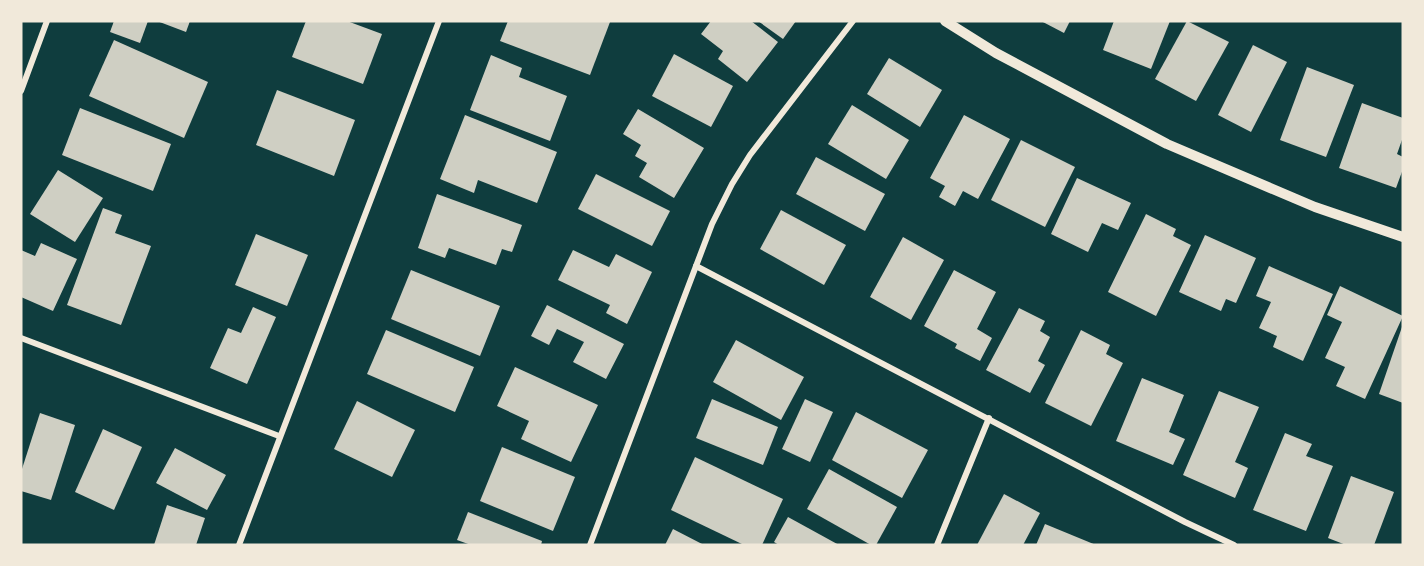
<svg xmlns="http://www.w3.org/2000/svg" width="1424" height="566" font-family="'Varela Round',sans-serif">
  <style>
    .building { fill: #cfcfc3 }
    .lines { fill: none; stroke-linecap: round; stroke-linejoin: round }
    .minor { stroke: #f1e9da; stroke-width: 6 }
    .tertiary { stroke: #f1e9da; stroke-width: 10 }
  </style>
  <rect width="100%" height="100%" fill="#0f3d3e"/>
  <g class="building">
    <path d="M114 21H148L140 43 110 32Z"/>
    <path d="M157 21H190L186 32Z"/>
    <path d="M306 21H347L382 34 363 84 292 57Z"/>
    <path d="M508 21H607L610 22 590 75 500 41Z"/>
    <path d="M711 21H751L778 42 747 82 718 59 723 51 701 34Z"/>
    <path d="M758 21H796L783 39Z"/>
    <path d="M1041 21H1070L1064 33Z"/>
    <path d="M1114 21H1170L1151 69 1103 50Z"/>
    <path d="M1187 21 1229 42 1196 101 1155 79Z"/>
    <path d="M114 40 208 82 184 138 89 96Z"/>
    <path d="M1253 45 1287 62 1251 132 1218 115Z"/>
    <path d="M674 54 733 86 711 127 652 96Z"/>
    <path d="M491 55 522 68 519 77 567 96 550 141 470 110Z"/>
    <path d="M889 58 942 90 920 127 867 94Z"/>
    <path d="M1307 67 1354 85 1326 157 1280 140Z"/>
    <path d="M277 90 355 120 334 176 256 145Z"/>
    <path d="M1362 103 1403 118V137L1397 154 1403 157V169L1396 188 1339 168Z"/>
    <path d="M852 105 909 140 886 179 828 144Z"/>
    <path d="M80 108 171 144 153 191 62 155Z"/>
    <path d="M638 109 704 148 674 198 639 177 647 163 635 156 641 145 623 134Z"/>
    <path d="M465 115 557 152 537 203 478 180 474 193 440 179Z"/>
    <path d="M964 115 1010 139 978 199 963 191 955 206 939 197 945 186 930 178Z"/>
    <path d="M1021 140 1075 167 1045 227 991 200Z"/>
    <path d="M816 157 885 194 865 231 796 194Z"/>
    <path d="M58 170 103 198 75 242 30 214Z"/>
    <path d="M596 174 670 211 652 246 578 209Z"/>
    <path d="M1077 178 1131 203 1118 230 1102 223 1088 252 1051 234Z"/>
    <path d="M437 194 522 225 512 252 502 249 496 265 449 248 445 258 418 248Z"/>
    <path d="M103 208 122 215 115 233 151 246 121 325 67 305Z"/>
    <path d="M781 210 846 245 824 285 760 249Z"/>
    <path d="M1146 214 1176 229 1173 236 1191 245 1156 316 1108 292Z"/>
    <path d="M256 234 308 255 287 306 235 285Z"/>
    <path d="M1205 235 1256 258 1236 303 1226 299 1221 311 1179 292Z"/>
    <path d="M903 237 944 260 911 320 870 297Z"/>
    <path d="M41 243 77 259 53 311 21 297V250L35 256Z"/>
    <path d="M573 250 609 267 616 254 652 272 627 324 606 313 610 305 558 280Z"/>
    <path d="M1269 266 1333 294 1303 361 1273 347 1277 336 1259 328 1271 302 1256 296Z"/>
    <path d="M411 270 500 306 480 356 391 319Z"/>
    <path d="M954 270 996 292 977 329 992 338 980 361 955 348 957 344 924 326Z"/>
    <path d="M1340 286 1403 316 1365 399 1336 386 1345 367 1325 358 1342 322 1327 315Z"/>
    <path d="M547 305 624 344 606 379 573 362 584 342 557 329 549 345 531 336Z"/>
    <path d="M253 307 276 317 247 384 210 368 228 328 241 333Z"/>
    <path d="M1019 308 1045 321 1040 331 1050 337 1038 361 1045 365 1030 393 986 370Z"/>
    <path d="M1403 324V403L1379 394Z"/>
    <path d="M386 330 474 367 455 412 367 374Z"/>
    <path d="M1081 330 1110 345 1106 354 1123 363 1091 426 1045 403Z"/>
    <path d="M736 340 804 377 781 420 713 382Z"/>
    <path d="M515 367 598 405 571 462 521 439 529 421 497 406Z"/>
    <path d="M1142 378 1184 395 1169 432 1185 439 1173 465 1116 441Z"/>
    <path d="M1219 391 1259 407 1235 462 1248 468 1235 498 1183 475Z"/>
    <path d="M712 399 778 427 763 465 696 438Z"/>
    <path d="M805 399 833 412 810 462 782 449Z"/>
    <path d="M357 401 415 430 392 477 334 449Z"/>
    <path d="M856 412 928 450 902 498 832 460Z"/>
    <path d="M40 413 75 425 51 500 21 491V472Z"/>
    <path d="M103 429 142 447 114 510 75 492Z"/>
    <path d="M1285 433 1312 444 1306 456 1333 466 1306 531 1253 510Z"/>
    <path d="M502 447 575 477 553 531 480 501Z"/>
    <path d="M175 448 226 475 207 510 156 483Z"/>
    <path d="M695 457 783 499 762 545H744L671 510Z"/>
    <path d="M829 469 897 507 876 545H871L807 509Z"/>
    <path d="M1351 476 1394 492 1374 545H1346L1328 538Z"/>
    <path d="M1004 494 1040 513 1023 545H977Z"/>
    <path d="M167 505 205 518 196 545H154Z"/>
    <path d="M468 512 542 541 541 545H471L457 540Z"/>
    <path d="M788 517 839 545H779L774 542Z"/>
    <path d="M1045 524 1096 545H1036Z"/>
    <path d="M673 529 704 545H665Z"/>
  </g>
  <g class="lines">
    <g class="minor">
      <path d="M21 91 47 21"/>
      <path d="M696 266 1185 522 1234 545"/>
      <path d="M21 338 279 436"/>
      <path d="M239 545 439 21"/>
      <path d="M590 545 712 224 732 184 750 155 853 21"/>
      <path d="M937 545 989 418"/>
    </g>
    <path class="tertiary" d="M945 21 996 53 1167 144 1315 207 1403 237"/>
  </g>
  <rect width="1424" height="566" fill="none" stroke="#f1e9da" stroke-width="45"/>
</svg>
